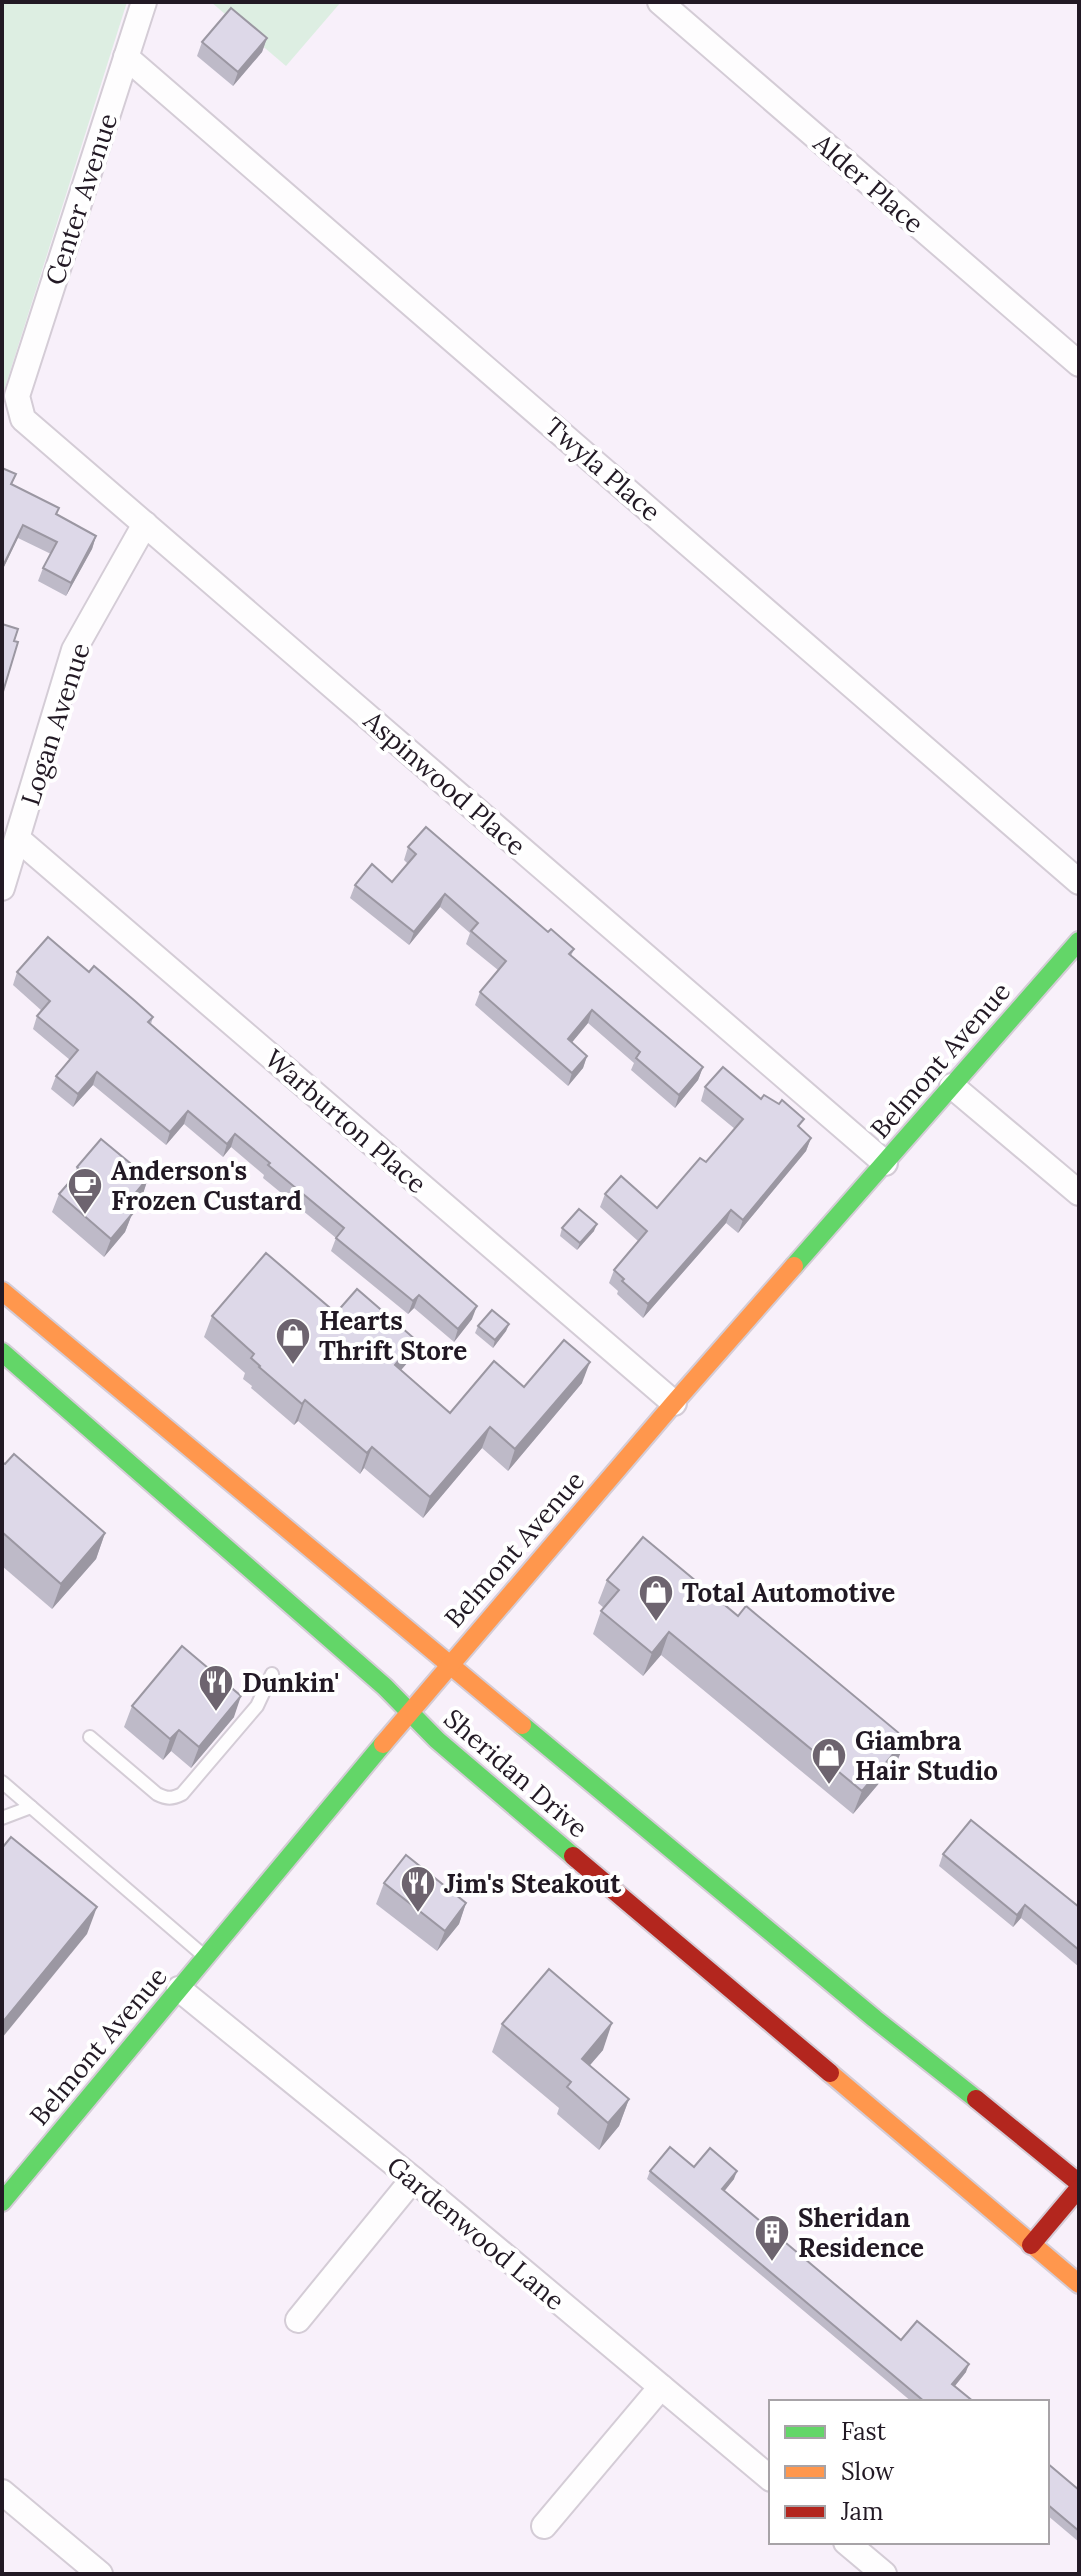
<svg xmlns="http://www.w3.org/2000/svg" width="1081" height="2576" font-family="Lora,serif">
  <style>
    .green { fill: #ddeee2 }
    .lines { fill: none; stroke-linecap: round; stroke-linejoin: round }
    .lane-casing { stroke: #d4ccd6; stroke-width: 16 }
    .street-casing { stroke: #d4ccd6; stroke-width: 28 }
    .fast-casing { stroke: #d4ccd6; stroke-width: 22 }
    .slow-casing { stroke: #d4ccd6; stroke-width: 22 }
    .jam-casing { stroke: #d4ccd6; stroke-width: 22 }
    .lane { stroke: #fefdfe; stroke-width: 12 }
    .street { stroke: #fefdfe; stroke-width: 24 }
    .fast { stroke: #63d668; stroke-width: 18 }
    .slow { stroke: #ff974d; stroke-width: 18 }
    .jam { stroke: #b3261e; stroke-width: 18 }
    .wall { fill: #bebac8 }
    .shaded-wall { fill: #9b97a2 }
    .building { fill: #ddd8e8; stroke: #9b97a2; stroke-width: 2 }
    .labels { text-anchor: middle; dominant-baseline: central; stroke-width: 8; stroke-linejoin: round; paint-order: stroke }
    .street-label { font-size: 26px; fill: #221924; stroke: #fff }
    .poi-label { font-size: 26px; font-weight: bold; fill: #221924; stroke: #fff; text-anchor: start }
  </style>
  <rect width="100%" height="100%" fill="#f8f0fa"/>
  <g class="green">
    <path d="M2 2H127L2 397Z"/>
    <path d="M211 2H341L286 66Z"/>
  </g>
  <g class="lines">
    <g class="lane-casing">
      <g id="lane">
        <path d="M90 1737 157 1794C167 1799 172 1799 182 1794L257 1706 272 1674"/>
        <path d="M2 1782 203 1955"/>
        <path d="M2 1818 31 1807"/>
      </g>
    </g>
    <g class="street-casing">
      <g id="street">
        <path d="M144 2 17 396 23 419 885 1163"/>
        <path d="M660 2 1079 364"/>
        <path d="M126 57 1079 882"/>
        <path d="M18 839 674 1403"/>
        <path d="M2 888 74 650 145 524"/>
        <path d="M952 1086 1079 1193"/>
        <path d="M179 1989 413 2179 771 2479"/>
        <path d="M298 2320 413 2179"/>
        <path d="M2 2492 100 2574"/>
        <path d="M544 2526 661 2387"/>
        <path d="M846 2542 884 2574"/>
      </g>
    </g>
    <g class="fast-casing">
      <g id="fast">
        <path d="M794 1266 1079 941"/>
        <path d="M2 1352 385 1687 437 1740 573 1856"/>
        <path d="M522 1725 875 2019 976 2099"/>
        <path d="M2 2202 383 1744"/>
      </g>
    </g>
    <g class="slow-casing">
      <g id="slow">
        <path d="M2 1291 522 1725"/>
        <path d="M383 1744 674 1403 794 1266"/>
        <path d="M830 2073 1079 2284"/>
      </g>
    </g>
    <g class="jam-casing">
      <g id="jam">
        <path d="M573 1856 830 2073"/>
        <path d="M976 2099 1079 2183"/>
        <path d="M1031 2245 1079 2188"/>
      </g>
    </g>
    <use href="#lane" class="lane"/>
    <use href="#street" class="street"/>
    <use href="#fast" class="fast"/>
    <use href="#slow" class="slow"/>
    <use href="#jam" class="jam"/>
  </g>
  <g class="wall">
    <path d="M267 38 262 52 233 86 197 56 202 42Z"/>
    <path d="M2 468 16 474 12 484 59 508 56 514 96 536 92 549 66 596 38 581 43 568 51 554 18 538Z"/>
    <path d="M408 847 548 932 574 949 571 956 703 1067 698 1080 675 1108 631 1070 634 1063 588 1023 572 1042 587 1056 583 1068 568 1086 475 1005 480 992 498 970 466 944 470 933 440 907 409 945 350 898 355 885 392 882 408 864 404 860Z"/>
    <path d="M17 972H89L153 1017 151 1024 472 1319 454 1342 414 1308 408 1314 331 1251 336 1238 263 1178 264 1175 231 1147 223 1157 184 1124 166 1145 93 1085 73 1107 51 1089 56 1076 70 1060 33 1029 37 1016 42 1011 13 985Z"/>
    <path d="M705 1087 761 1099 811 1138 806 1151 738 1233 726 1223 643 1318 617 1294 618 1291 609 1283 614 1270 638 1241 600 1207 605 1194 657 1208 706 1162 735 1129 701 1101Z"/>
    <path d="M77 1167 148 1178 142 1197 129 1211 132 1214 125 1232 104 1257 52 1212 59 1194 73 1178Z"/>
    <path d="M562 1228 594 1231 577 1250 560 1236Z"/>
    <path d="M336 1313 416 1340 408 1362 401 1370 450 1413 524 1387 582 1383 508 1471 482 1448 423 1518 364 1468 360 1474 298 1421 294 1425 251 1388 252 1386 243 1379 245 1373 204 1337 212 1316Z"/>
    <path d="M509 1324 506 1331 493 1348 475 1333 478 1326Z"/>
    <path d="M2 1462 105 1533 96 1559 52 1609 2 1566Z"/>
    <path d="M607 1580 897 1762 853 1814 661 1655 643 1676 593 1634 601 1611 604 1608 598 1603Z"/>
    <path d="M132 1706 234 1717 191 1768 171 1751 163 1760 124 1727Z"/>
    <path d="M943 1854 1079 1907V1967L1021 1918 1013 1927 939 1866Z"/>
    <path d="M384 1883 466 1903 459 1924 437 1951 376 1904Z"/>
    <path d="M502 2024 603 2050 589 2066 629 2099 619 2126 599 2150 557 2114 559 2108 492 2052Z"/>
    <path d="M694 2167 734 2179 724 2191 901 2340 966 2372 955 2386 974 2402H912L647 2179 650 2171Z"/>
    <path d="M1047 2463 1079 2490V2542L1047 2515Z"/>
  </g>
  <g class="shaded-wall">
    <path d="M267 38 262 52 233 86 238 72Z"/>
    <path d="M23 525 18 538 2 571V568Z"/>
    <path d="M96 536 92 549 66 596 71 583Z"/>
    <path d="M445 894 440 907 409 945 414 932Z"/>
    <path d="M592 1010 588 1023 564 1052 568 1039Z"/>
    <path d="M587 1056 583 1068 568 1086 572 1073Z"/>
    <path d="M703 1067 698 1080 675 1108 679 1095Z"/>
    <path d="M97 1072 93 1085 73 1107 78 1094Z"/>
    <path d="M188 1111 184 1124 166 1145 170 1132Z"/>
    <path d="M235 1134 231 1147 223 1157 227 1144Z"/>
    <path d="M811 1138 806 1151 738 1233 743 1220Z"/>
    <path d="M148 1178 142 1197 117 1225 124 1207Z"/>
    <path d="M731 1210 726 1223 643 1318 648 1304Z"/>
    <path d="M132 1214 125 1232 104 1257 111 1239Z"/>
    <path d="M597 1224 594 1231 577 1250 580 1243Z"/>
    <path d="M419 1295 414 1308 408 1314 413 1301Z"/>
    <path d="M477 1306 472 1319 454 1342 458 1329Z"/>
    <path d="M509 1324 506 1331 493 1348 495 1340Z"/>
    <path d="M416 1340 408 1362 387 1386 395 1365Z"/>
    <path d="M590 1362 582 1383 508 1471 515 1449Z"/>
    <path d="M305 1400 298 1421 294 1425 302 1404Z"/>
    <path d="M490 1427 482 1448 423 1518 430 1497Z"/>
    <path d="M372 1447 364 1468 360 1474 367 1453Z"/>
    <path d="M105 1533 96 1559 52 1609 61 1584Z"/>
    <path d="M669 1632 661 1655 643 1676 652 1653Z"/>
    <path d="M241 1696 234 1717 191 1768 199 1747Z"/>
    <path d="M179 1730 171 1751 163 1760 170 1739Z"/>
    <path d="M906 1739 897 1762 853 1814 862 1791Z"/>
    <path d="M466 1903 459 1924 437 1951 445 1931Z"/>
    <path d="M1025 1905 1021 1918 1013 1927 1017 1915Z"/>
    <path d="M97 1907 87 1934 2 2038V2023Z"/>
    <path d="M612 2023 603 2050 572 2086 582 2059Z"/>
    <path d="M629 2099 619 2126 599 2150 608 2123Z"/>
    <path d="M737 2171 734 2179 719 2198 722 2189Z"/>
    <path d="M969 2364 966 2372 950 2392 952 2384Z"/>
  </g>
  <g class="building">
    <path d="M231 8 267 38 238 72 202 42Z"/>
    <path d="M2 468 16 474 11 484 59 508 56 514 96 536 71 583 43 568 57 542 23 525 2 568Z"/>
    <path d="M2 624 18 629 14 641 18 642 2 695Z"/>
    <path d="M426 827 548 932 551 929 574 949 569 954 703 1067 679 1095 636 1058 640 1052 592 1010 568 1039 587 1056 572 1073 480 992 506 961 471 931 478 923 445 894 414 932 355 885 372 864 392 882 416 854 408 847Z"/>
    <path d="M48 937 89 972 94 966 135 1001 153 1017 148 1022 477 1306 458 1329 419 1295 413 1301 336 1238 344 1228 268 1165 270 1163 235 1134 227 1144 188 1111 170 1132 97 1072 78 1094 56 1076 78 1050 37 1016 50 1001 17 972Z"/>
    <path d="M723 1067 761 1099 764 1095 779 1104 782 1100 804 1119 798 1126 811 1138 743 1220 731 1210 648 1304 622 1281 624 1279 614 1270 647 1231 605 1194 621 1176 657 1208 700 1158 706 1162 743 1119 705 1087Z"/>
    <path d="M101 1139 148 1178 124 1207 132 1214 111 1239 59 1194 80 1170 77 1167Z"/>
    <path d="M579 1209 597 1224 580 1243 562 1228Z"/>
    <path d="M266 1253 336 1313 357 1289 416 1340 395 1365 450 1413 494 1361 524 1387 564 1340 590 1362 515 1449 490 1427 430 1497 372 1447 367 1453 305 1400 302 1404 259 1367 260 1366 251 1358 254 1354 212 1316Z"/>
    <path d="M492 1310 509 1324 495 1340 478 1326Z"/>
    <path d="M14 1454 105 1533 61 1584 2 1532V1462L5 1464Z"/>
    <path d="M643 1537 738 1616 746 1606 906 1739 862 1791 669 1632 652 1653 601 1611 619 1590 607 1580Z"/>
    <path d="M182 1646 241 1696 199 1747 179 1730 170 1739 132 1706Z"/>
    <path d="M971 1820 1079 1907V1950L1025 1905 1017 1915 943 1854Z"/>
    <path d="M11 1837 97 1907 2 2023V1848Z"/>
    <path d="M406 1855 466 1903 445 1931 384 1883Z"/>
    <path d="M549 1969 612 2023 582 2059 629 2099 608 2123 567 2087 571 2082 502 2024Z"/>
    <path d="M670 2147 694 2167 710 2148 737 2171 722 2189 901 2340 917 2321 969 2364 952 2384 974 2402H925L650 2171Z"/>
    <path d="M1047 2463 1079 2490V2531L1047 2504Z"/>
  </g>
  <defs>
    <g id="cafe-pin" transform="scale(1.8)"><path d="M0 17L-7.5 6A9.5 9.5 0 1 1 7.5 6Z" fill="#6d646f" stroke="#fff"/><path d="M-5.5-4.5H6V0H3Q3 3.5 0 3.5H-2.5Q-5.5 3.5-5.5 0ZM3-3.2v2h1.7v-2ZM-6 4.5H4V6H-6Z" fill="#fff"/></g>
    <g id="shop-pin" transform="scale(1.8)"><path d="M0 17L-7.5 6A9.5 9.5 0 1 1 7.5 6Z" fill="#6d646f" stroke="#fff"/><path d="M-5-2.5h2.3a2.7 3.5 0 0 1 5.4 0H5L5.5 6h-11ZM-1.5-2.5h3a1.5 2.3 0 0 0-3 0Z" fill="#fff"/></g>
    <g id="restaurant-pin" transform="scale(1.8)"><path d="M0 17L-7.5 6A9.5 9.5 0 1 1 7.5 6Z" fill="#6d646f" stroke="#fff"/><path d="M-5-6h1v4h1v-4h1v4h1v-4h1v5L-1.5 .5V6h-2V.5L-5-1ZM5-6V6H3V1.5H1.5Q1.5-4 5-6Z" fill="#fff"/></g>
    <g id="building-pin" transform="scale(1.8)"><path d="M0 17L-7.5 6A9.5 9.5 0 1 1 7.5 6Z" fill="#6d646f" stroke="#fff"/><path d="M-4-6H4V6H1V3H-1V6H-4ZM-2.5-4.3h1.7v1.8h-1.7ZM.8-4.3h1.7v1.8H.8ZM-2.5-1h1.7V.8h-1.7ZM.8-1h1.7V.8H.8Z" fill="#fff"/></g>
  </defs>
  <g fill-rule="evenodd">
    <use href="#cafe-pin" x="85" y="1185"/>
    <use href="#shop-pin" x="293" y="1335"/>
    <use href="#shop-pin" x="656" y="1592"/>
    <use href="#restaurant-pin" x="216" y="1682"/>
    <use href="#shop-pin" x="829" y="1755"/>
    <use href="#restaurant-pin" x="418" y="1883"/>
    <use href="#building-pin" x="772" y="2232"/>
  </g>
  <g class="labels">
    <g class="street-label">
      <text transform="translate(869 183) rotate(41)">Alder Place</text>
      <text transform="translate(81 199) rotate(-72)">Center Avenue</text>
      <text transform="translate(603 469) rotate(41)">Twyla Place</text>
      <text transform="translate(55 724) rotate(-72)">Logan Avenue</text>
      <text transform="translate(445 783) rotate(41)">Aspinwood Place</text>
      <text transform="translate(940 1060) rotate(-49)">Belmont Avenue</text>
      <text transform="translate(346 1121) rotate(41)">Warburton Place</text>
      <text transform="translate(514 1549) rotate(-49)">Belmont Avenue</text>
      <text transform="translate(516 1773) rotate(41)">Sheridan Drive</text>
      <text transform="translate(98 2046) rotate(-50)">Belmont Avenue</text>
      <text transform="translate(476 2233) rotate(40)">Gardenwood Lane</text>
    </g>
    <g class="poi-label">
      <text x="111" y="1170">Anderson's<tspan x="111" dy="30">Frozen Custard</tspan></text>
      <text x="319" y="1320">Hearts<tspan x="319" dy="30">Thrift Store</tspan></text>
      <text x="682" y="1592">Total Automotive</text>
      <text x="242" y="1682">Dunkin'</text>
      <text x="855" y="1740">Giambra<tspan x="855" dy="30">Hair Studio</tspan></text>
      <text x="444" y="1883">Jim's Steakout</text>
      <text x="798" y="2217">Sheridan<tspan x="798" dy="30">Residence</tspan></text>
    </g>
  </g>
  <rect width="1081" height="2576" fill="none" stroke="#221924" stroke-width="8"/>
  <rect x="769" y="2400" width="280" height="144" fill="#ffffff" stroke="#a7a3a7" stroke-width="2"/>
  <rect x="785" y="2426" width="40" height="12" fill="#63d668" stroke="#a7a3a7" stroke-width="2"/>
  <text x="841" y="2440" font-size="24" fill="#221924">Fast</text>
  <rect x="785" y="2466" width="40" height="12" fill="#ff974d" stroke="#a7a3a7" stroke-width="2"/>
  <text x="841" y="2480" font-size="24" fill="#221924">Slow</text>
  <rect x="785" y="2506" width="40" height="12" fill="#b3261e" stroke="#a7a3a7" stroke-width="2"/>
  <text x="841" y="2520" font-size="24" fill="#221924">Jam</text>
</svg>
